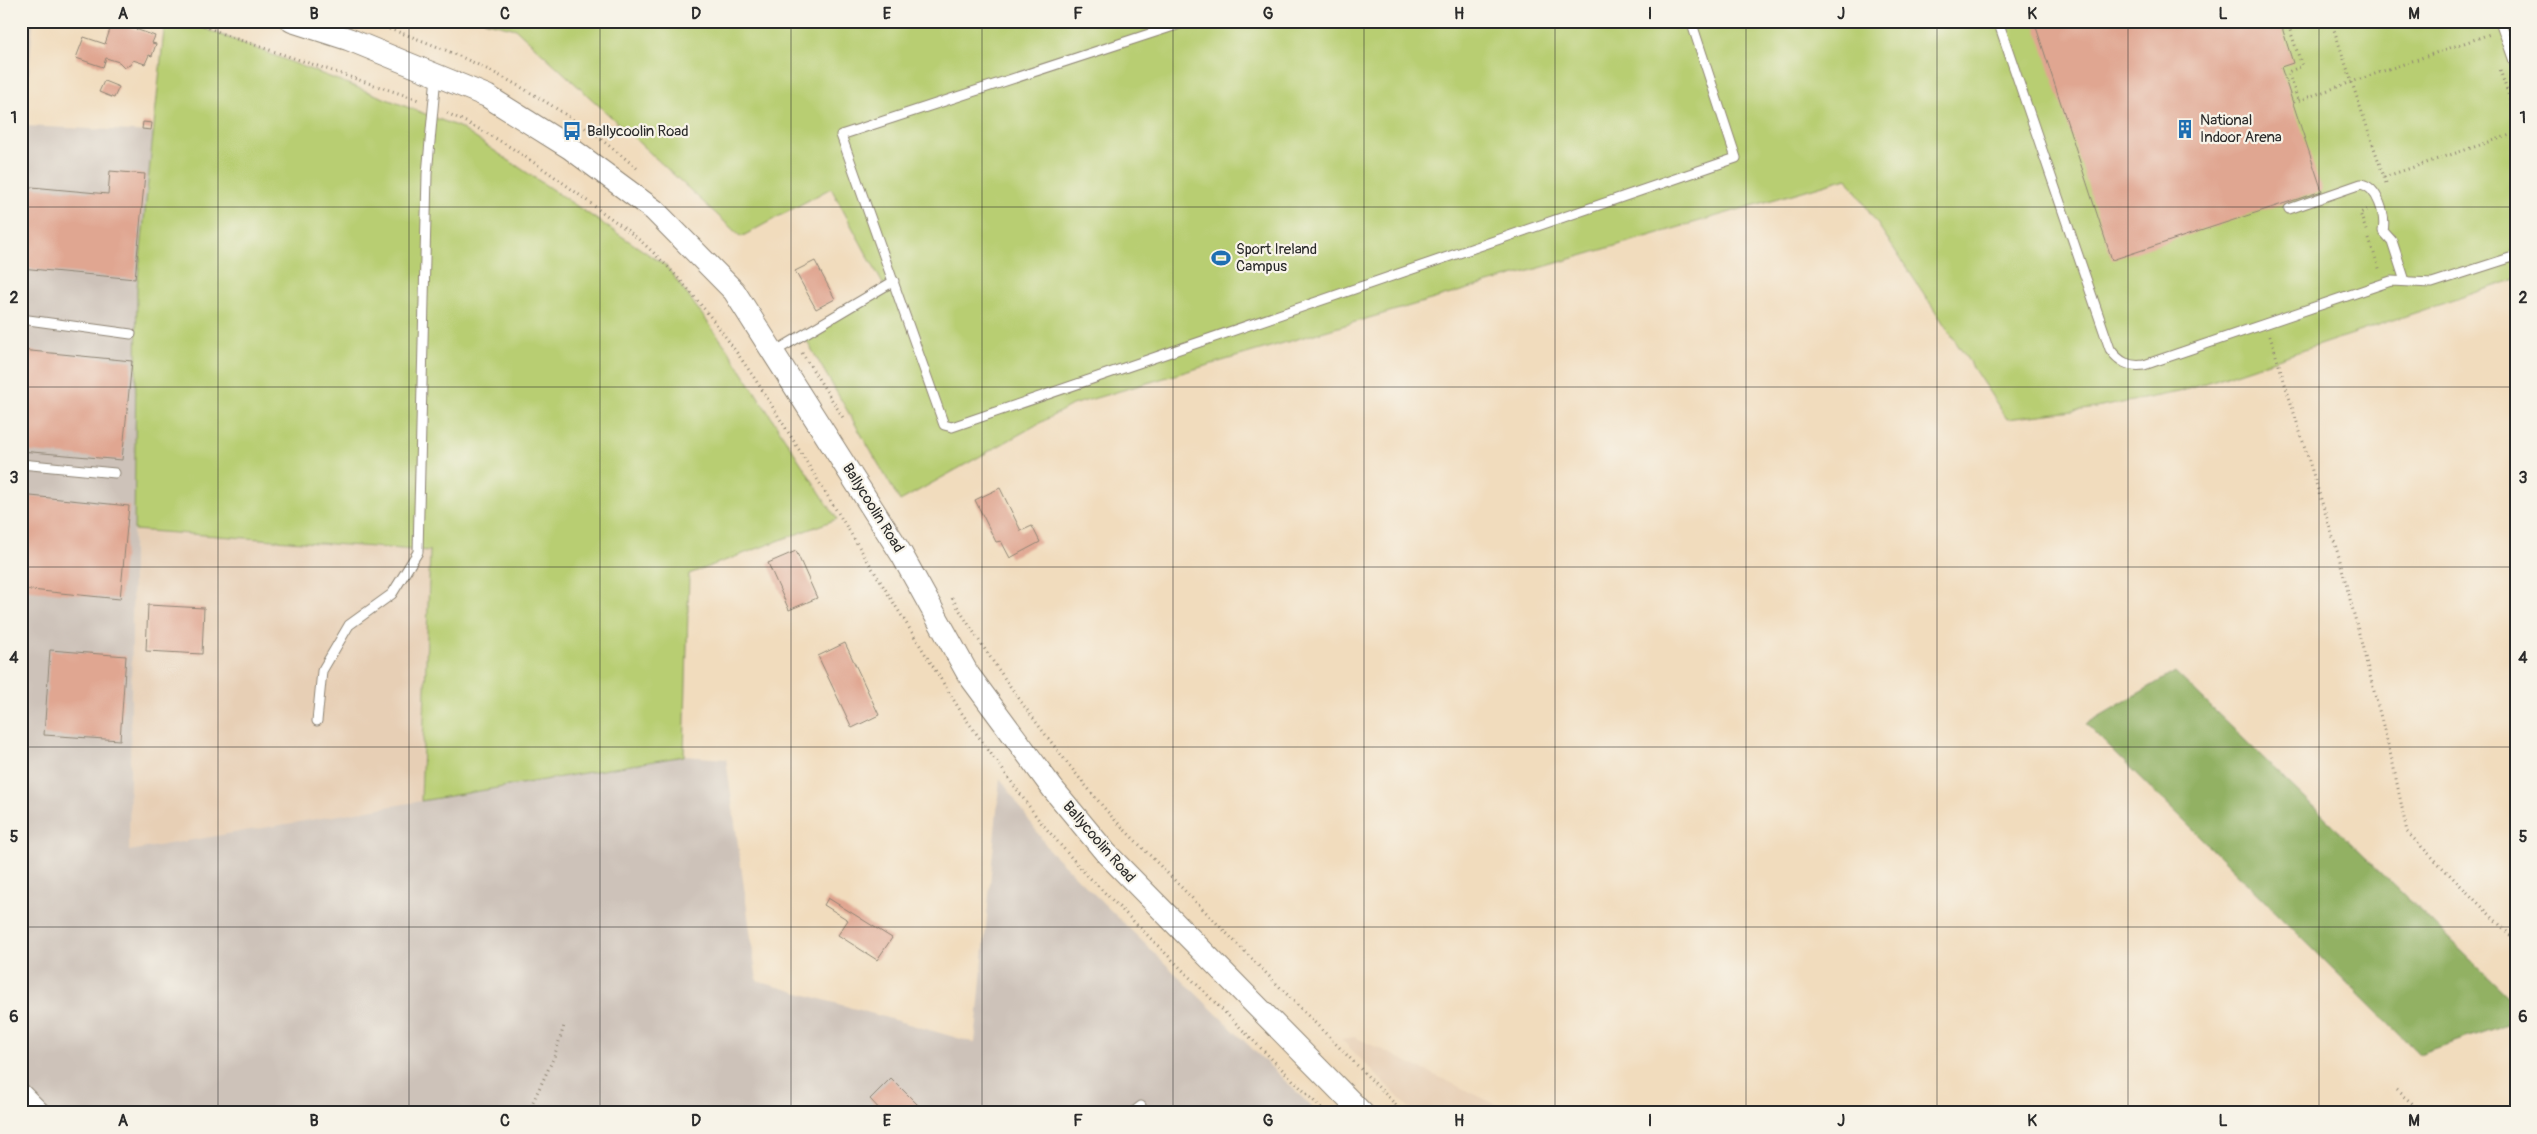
<svg xmlns="http://www.w3.org/2000/svg" width="2537" height="1134" font-family="Pangolin,sans-serif">
  <style>
    .built { fill: #e7cfb5 }
    .industrial { fill: #cdc2b9 }
    .green { fill: #b8ce72; stroke: #727c4e }
    .forest { fill: #92b164; stroke: #5e6e48 }
    .building { fill: #e0a691 }
    .lines { fill: none; stroke-linecap: round; stroke-linejoin: round }
    .service-casing { stroke: #8e8474; stroke-width: 11 }
    .minor-casing { stroke: #8e8474; stroke-width: 21 }
    .tertiary-casing { stroke: #8e8474; stroke-width: 24 }
    .path { stroke: #8e8474; stroke-width: 3; stroke-dasharray: 1 4; stroke-linecap: butt }
    .service { stroke: #fff; stroke-width: 9 }
    .minor { stroke: #fff; stroke-width: 19 }
    .tertiary { stroke: #fff; stroke-width: 22 }
    .grid { fill: none; stroke: #2b2b2b; stroke-width: 1; stroke-opacity: 0.55 }
    .labels { text-anchor: middle; dominant-baseline: central; stroke-width: 4.5; stroke-linejoin: round; paint-order: stroke }
    .poi-label { font-size: 15px; fill: #2b2b2b; stroke: #f7f3e8; text-anchor: start }
    .street-label { font-size: 15px; fill: #2b2b2b; stroke: #f7f3e8 }
    .neatline { fill: none; stroke: #2b2b2b; stroke-width: 2 }
    .grid-label { font-size: 16px; text-anchor: middle; font-weight: bold; fill: #2b2b2b }
  </style>
  <rect width="100%" height="100%" fill="#f7f3e8"/>
  <filter id="ink" filterUnits="userSpaceOnUse"><feTurbulence type="fractalNoise" baseFrequency=".02" numOctaves="2"/><feDisplacementMap in="SourceGraphic" scale="10" xChannelSelector="R" yChannelSelector="G"/><feConvolveMatrix kernelMatrix="1 2 1 2 8 2 1 2 1" color-interpolation-filters="sRGB"/></filter>
  <filter id="wash" filterUnits="userSpaceOnUse"><feTurbulence type="fractalNoise" baseFrequency=".0096" numOctaves="4" result="noise"/><feDisplacementMap in="SourceGraphic" scale="20" xChannelSelector="R" yChannelSelector="G"/><feGaussianBlur stdDeviation="1.12" result="paint"/><feColorMatrix in="noise" values="0 0 0 0 0 0 0 0 0 0 0 0 0 0 0 0 0 1.4 0 .05"/><feComposite in="paint" operator="in"/></filter>
  <g filter="url(#wash)">
    <rect width="100%" height="100%" fill="#f1dcbd"/>
    <g class="built">
      <path d="M134 530 430 551 421 801 726 759 757 981 975 1043 96 1113 129 851Z"/>
      <path d="M1355 1037 1514 1113H1414L1341 1039Z"/>
    </g>
    <path class="industrial" d="M21 21H33L25 126 155 132 137 287 129 851 684 756 726 759 757 981 975 1043 1000 778 1050 851 1318 1113H21Z"/>
    <g class="green">
      <path d="M165 21H185L459 127 666 266 726 347 837 519 689 574 684 756 421 801 430 551 134 530 137 287Z"/>
      <path d="M484 21H2516V279L2179 392 2090 409 2007 419 1847 178 1072 405 900 501 805 338 884 286 831 188 741 237 516 29Z"/>
    </g>
    <path class="forest" d="M2175 672 2516 1004V1021L2419 1054 2086 724Z"/>
    <g id="blocks">
      <g class="building">
        <path d="M113 21 155 36 152 43 156 44 152 56 149 55 145 64 133 60 130 65 124 67 119 62 106 58 103 67 76 58 84 37 105 44Z"/>
        <path d="M2034 21H2280L2293 63 2281 67 2322 191 2112 260Z"/>
        <path d="M104 81 119 87 114 98 99 92Z"/>
        <path d="M143 122 152 123 151 130 142 129Z"/>
        <path d="M110 171 145 174 135 279 21 268V186L108 194Z"/>
        <path d="M815 261 835 299 816 309 795 271Z"/>
        <path d="M21 350 132 361 122 460 21 451Z"/>
        <path d="M1000 488 1021 531 1032 526 1040 542 1010 558 1001 541 996 542 975 500Z"/>
        <path d="M21 495 129 506 120 599 21 589Z"/>
        <path d="M796 551 817 598 789 610 768 563Z"/>
        <path d="M148 605 204 608 202 654 146 651Z"/>
        <path d="M845 643 879 715 852 728 818 656Z"/>
        <path d="M50 650 126 656 120 740 44 735Z"/>
        <path d="M828 898 892 938 877 960 838 935 848 920 824 905Z"/>
        <path d="M891 1078 926 1113H883L870 1099Z"/>
      </g>
    </g>
  </g>
  <g filter="url(#ink)">
    <use href="#blocks" fill-opacity="0" stroke="#8e8474" stroke-width="1"/>
    <g class="lines">
      <g class="service-casing">
        <g id="service">
          <path d="M1189 21 841 135 944 425 952 427 1736 158 1691 21"/>
          <path d="M1998 21 2110 349C2119 362 2129 367 2144 365L2391 281 2432 283 2516 256"/>
          <path d="M2500 21 2516 67"/>
          <path d="M2289 209 2361 184C2378 187 2386 216 2383 231L2392 241 2405 281"/>
          <path d="M21 319 131 334"/>
          <path d="M774 352 894 281"/>
          <path d="M21 464 115 473"/>
          <path d="M317 721 322 671 349 625 392 594 418 552 427 174 436 76"/>
          <path d="M1132 1113 1141 1106"/>
        </g>
      </g>
      <g class="minor-casing">
        <path id="minor" d="M21 1093 41 1113"/>
      </g>
      <g class="tertiary-casing">
        <path id="tertiary" d="M292 21 348 39 487 96 570 148 654 210 734 291 902 555 968 674 1053 789 1106 853 1362 1113"/>
      </g>
      <g class="path">
        <path d="M195 21 225 35 419 100"/>
        <path d="M2287 21 2302 66 2288 72 2298 100"/>
        <path d="M2331 21 2386 183"/>
        <path d="M370 23C468 52 561 103 639 170"/>
        <path d="M2500 70 2516 117"/>
        <path d="M2294 102 2490 34"/>
        <path d="M447 113C502 138 551 173 598 209 613 220 630 231 644 244 689 284 726 336 759 385L963 715 1039 820 1082 870 1326 1113"/>
        <path d="M2384 177 2516 133"/>
        <path d="M2367 210 2360 213 2367 233"/>
        <path d="M2369 239 2380 271"/>
        <path d="M2270 336 2339 557 2393 764 2407 832 2516 941"/>
        <path d="M802 353 844 419"/>
        <path d="M952 598C1001 677 1051 746 1112 817L1404 1113"/>
        <path d="M2396 1090 2424 1113"/>
        <path d="M512 1113 531 1106 554 1057 564 1026"/>
      </g>
      <use href="#service" class="service"/>
      <use href="#minor" class="minor"/>
      <use href="#tertiary" class="tertiary"/>
    </g>
  </g>
  <path class="grid" d="M218 21V1113M409 21V1113M600 21V1113M791 21V1113M982 21V1113M1173 21V1113M1364 21V1113M1555 21V1113M1746 21V1113M1937 21V1113M2128 21V1113M2319 21V1113M21 207H2516M21 387H2516M21 567H2516M21 747H2516M21 927H2516"/>
  <defs>
    <g id="building-bare" transform="scale(1.5)"><path d="M-4-6H4V6H1V3H-1V6H-4ZM-2.5-4.3h1.7v1.8h-1.7ZM.8-4.3h1.7v1.8H.8ZM-2.5-1h1.7V.8h-1.7ZM.8-1h1.7V.8H.8Z" fill="#1f6fb2" stroke="#f7f3e8" stroke-width="2.5" paint-order="stroke"/></g>
    <g id="bus-bare" transform="scale(1.5)"><path d="M-5-6H5V4H4V6H2V4H-2V6H-4V4H-5ZM-3.5-4V0h7V-4ZM-3.5 1.2v1.5H-2V1.2ZM2 1.2v1.5H3.5V1.2Z" fill="#1f6fb2" stroke="#f7f3e8" stroke-width="2.5" paint-order="stroke"/></g>
    <g id="stadium-bare" transform="scale(1.5)"><path d="M0-5a6.5 5 0 1 0 0 10a6.5 5 0 1 0 0-10ZM-3.5-1.8h7v3.6h-7Z" fill="#1f6fb2" stroke="#f7f3e8" stroke-width="2.5" paint-order="stroke"/></g>
  </defs>
  <g fill-rule="evenodd">
    <use href="#building-bare" x="2185" y="129"/>
    <use href="#bus-bare" x="572" y="131"/>
    <use href="#stadium-bare" x="1221" y="258"/>
  </g>
  <g class="labels">
    <g class="poi-label">
      <text x="2200" y="120">National<tspan x="2200" dy="17">Indoor Arena</tspan></text>
      <text x="587" y="131">Ballycoolin Road</text>
      <text x="1236" y="249">Sport Ireland<tspan x="1236" dy="17">Campus</tspan></text>
    </g>
    <g class="street-label">
      <text transform="translate(873 508) rotate(58)">Ballycoolin Road</text>
      <text transform="translate(1099 842) rotate(49)">Ballycoolin Road</text>
    </g>
  </g>
  <rect width="2537" height="1134" fill="none" stroke="#f7f3e8" stroke-width="55"/>
  <rect x="28" y="28" width="2482" height="1078" class="neatline"/>
  <g class="grid-label">
    <text x="123" y="19">A</text>
    <text x="314" y="19">B</text>
    <text x="505" y="19">C</text>
    <text x="696" y="19">D</text>
    <text x="887" y="19">E</text>
    <text x="1078" y="19">F</text>
    <text x="1268" y="19">G</text>
    <text x="1459" y="19">H</text>
    <text x="1650" y="19">I</text>
    <text x="1841" y="19">J</text>
    <text x="2032" y="19">K</text>
    <text x="2223" y="19">L</text>
    <text x="2414" y="19">M</text>
    <text x="14" y="123">1</text>
    <text x="2523" y="123">1</text>
    <text x="14" y="303">2</text>
    <text x="2523" y="303">2</text>
    <text x="14" y="483">3</text>
    <text x="2523" y="483">3</text>
    <text x="14" y="663">4</text>
    <text x="2523" y="663">4</text>
    <text x="14" y="842">5</text>
    <text x="2523" y="842">5</text>
    <text x="14" y="1022">6</text>
    <text x="2523" y="1022">6</text>
    <text x="123" y="1126">A</text>
    <text x="314" y="1126">B</text>
    <text x="505" y="1126">C</text>
    <text x="696" y="1126">D</text>
    <text x="887" y="1126">E</text>
    <text x="1078" y="1126">F</text>
    <text x="1268" y="1126">G</text>
    <text x="1459" y="1126">H</text>
    <text x="1650" y="1126">I</text>
    <text x="1841" y="1126">J</text>
    <text x="2032" y="1126">K</text>
    <text x="2223" y="1126">L</text>
    <text x="2414" y="1126">M</text>
  </g>
</svg>
